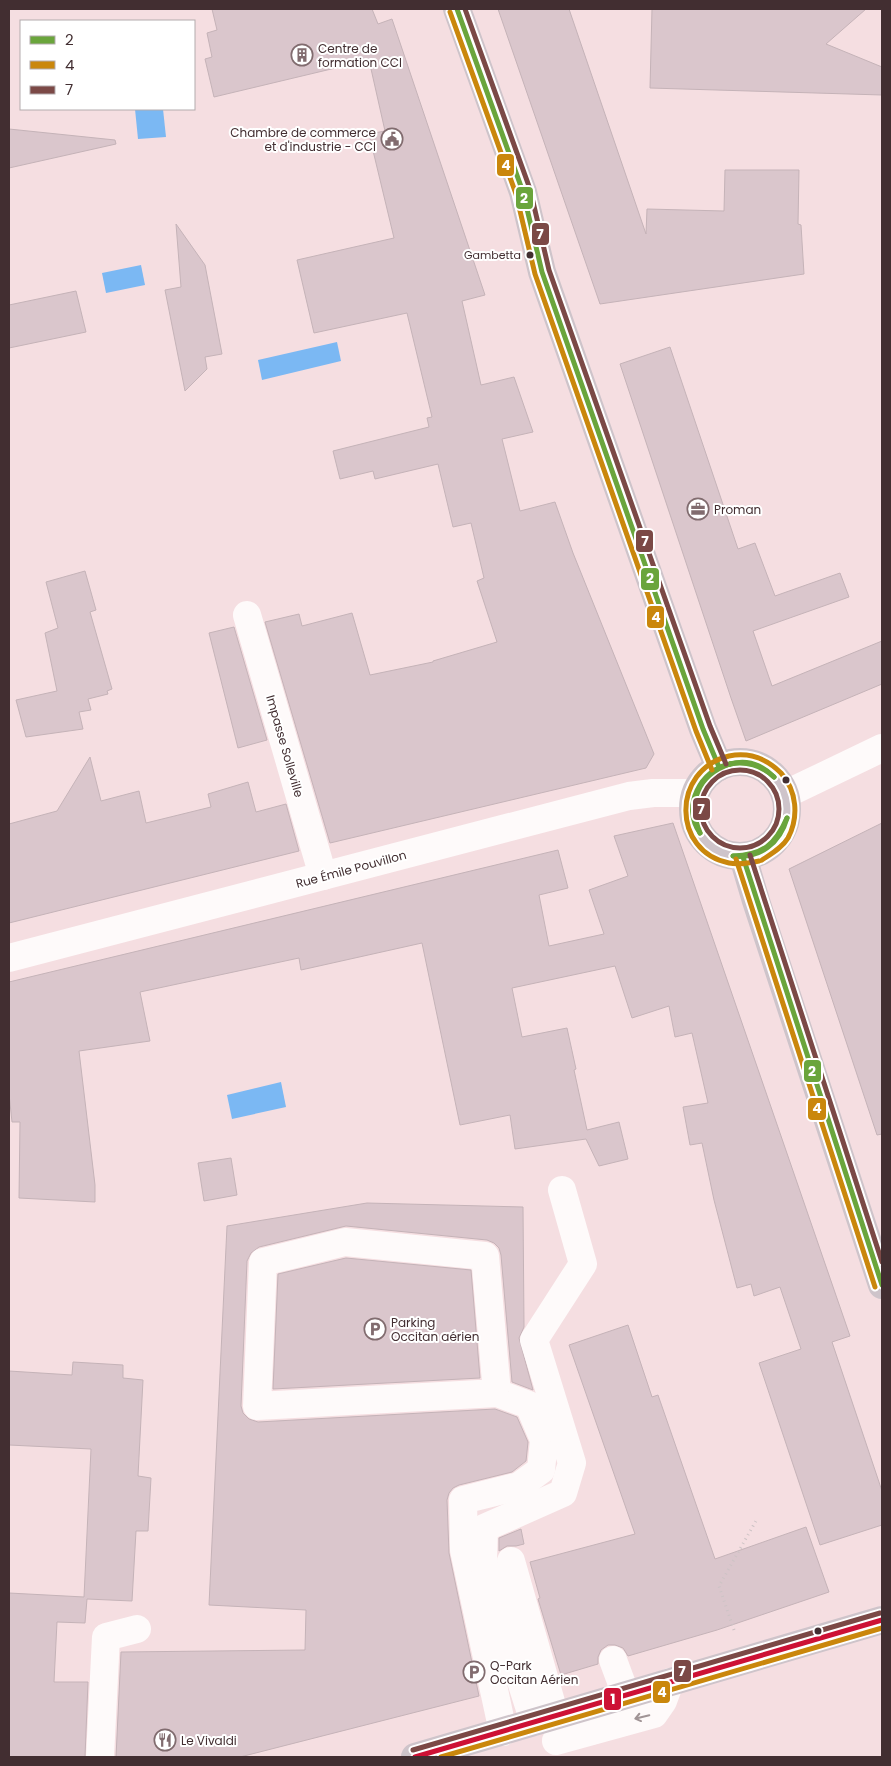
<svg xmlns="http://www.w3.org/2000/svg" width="891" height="1766" font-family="Poppins,sans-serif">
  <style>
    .water { fill: #7bb8f3 }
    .building { fill: #dac6cc; stroke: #c5b3b8 }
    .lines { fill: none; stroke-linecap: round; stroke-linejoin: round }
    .path { stroke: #cdc3c5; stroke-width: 3; stroke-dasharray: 1 4; stroke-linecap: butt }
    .minor { stroke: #fefafa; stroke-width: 28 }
    .major { stroke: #cec4ca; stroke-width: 28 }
    .bus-1-casing { stroke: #fff; stroke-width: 9 }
    .bus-2-casing { stroke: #fff; stroke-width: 9 }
    .bus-3-casing { stroke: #fff; stroke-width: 9 }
    .bus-4-casing { stroke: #fff; stroke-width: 9 }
    .bus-1 { stroke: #6aa53c; stroke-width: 5 }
    .bus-2 { stroke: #ca870c; stroke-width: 5 }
    .bus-3 { stroke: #7b4946; stroke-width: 5 }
    .bus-4 { stroke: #cd1135; stroke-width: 5 }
    .oneway { stroke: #a09496 }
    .bus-dot { fill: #422e31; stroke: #fff; stroke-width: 2 }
    .labels { text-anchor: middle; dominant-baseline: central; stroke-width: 4; stroke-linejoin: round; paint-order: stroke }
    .bus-label { font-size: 11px; fill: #422e31; stroke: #fff; text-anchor: end }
    .poi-label { font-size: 12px; fill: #422e31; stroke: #fff; text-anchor: start }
    .street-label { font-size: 12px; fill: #422e31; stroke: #fff }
    .line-badge { stroke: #fff; stroke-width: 2 }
    .badge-label { font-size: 14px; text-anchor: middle; font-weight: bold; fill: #fff }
  </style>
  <rect width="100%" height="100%" fill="#f5dee1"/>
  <g class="water">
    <path d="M135 109H163L166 137 138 139Z"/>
    <path d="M141 265 145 285 106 293 102 273Z"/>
    <path d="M337 342 341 361 262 380 258 360Z"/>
    <path d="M281 1082 286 1107 232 1119 227 1095Z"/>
  </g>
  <g class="building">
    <path d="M212 9H372L378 24 392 19 485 295 462 301 481 385 514 377 533 432 502 439 520 511 555 502 573 553 654 754 646 768 330 843 265 622 299 614 302 626 352 613 370 675 433 662V661L497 642 477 581 484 578 471 523 453 527 438 464 375 479 373 471 340 479 333 451 429 427 427 418 432 417 407 313 314 333 297 260 394 238 369 134 385 131 369 60 214 97 205 59 212 57 207 33 217 30Z"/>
    <path d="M498 9H569L646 234 647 209 724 211 725 170H799L798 224 801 225 804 274 600 304Z"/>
    <path d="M652 9H866L826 44 882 67V95L650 88Z"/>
    <path d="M9 129 115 140 116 144 9 168Z"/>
    <path d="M176 224 205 265 222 354 205 357 207 369 185 391 165 290 181 287Z"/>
    <path d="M76 291 86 332 9 348V305Z"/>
    <path d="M670 347 738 549 755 543 775 596 840 573 849 597 753 631 772 686 882 641V684L746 741 731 698 620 364Z"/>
    <path d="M85 571 96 610 90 612 112 689 107 691 108 694 88 699 91 710 79 712 83 729 26 737 16 700 57 691 45 633 58 628 46 582Z"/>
    <path d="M234 627 267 740 238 748 209 633Z"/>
    <path d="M90 757 101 801 139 791 146 823 211 807 208 794 248 782 256 812 286 804 299 851 9 923V824L57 811Z"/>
    <path d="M673 823 850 1336 832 1342 882 1491V1525L820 1545 759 1363 801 1349 780 1287 754 1296 751 1284 737 1288 714 1200 702 1143 690 1145 683 1107 708 1103 692 1033 675 1037 669 1006 632 1018 615 966 512 988 522 1037 567 1028 576 1069 574 1070 587 1130 619 1122 628 1159 599 1166 586 1139 515 1149 510 1115 460 1125 422 943 301 970 299 958 140 992 150 1041 79 1051 95 1185V1202L19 1198 20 1122H12L9 1094V982L558 850 568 888 539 895 549 946 604 934 589 890 628 876 614 836Z"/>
    <path d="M882 823V1134L877 1135 789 869Z"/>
    <path d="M231 1158 237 1195 204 1201 198 1163Z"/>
    <path d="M367 1203 523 1207 524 1327 519 1338 533 1390 512 1382 501 1255 499 1248 494 1243 487 1240 346 1226 259 1247 251 1253 247 1261 241 1406 243 1413 249 1419 258 1422 495 1409 517 1417 528 1442 526 1461 512 1472 459 1485 453 1488 449 1493 447 1500 449 1553 479 1696 240 1757H116L121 1652 305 1650 306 1610 209 1605 227 1226Z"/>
    <path d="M346 1258 471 1270 480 1378 273 1389 278 1274Z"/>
    <path d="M628 1325 652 1397 658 1395 715 1559 806 1527 829 1592 717 1630 628 1656 623 1648 615 1645H608L601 1650 598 1657V1664L561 1675 538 1599 540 1598 530 1562 635 1534 569 1345Z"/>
    <path d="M73 1362 123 1365V1378L143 1380 138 1476 151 1478 148 1531H136L132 1601 87 1599 85 1623 57 1622 54 1682H88L85 1757H9V1593L84 1597 91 1449 9 1445V1371L72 1375Z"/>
    <path d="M521 1529 524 1544 516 1546H507L499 1551V1538Z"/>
  </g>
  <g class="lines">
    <path class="path" d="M734 1630 719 1586 757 1519"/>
    <g class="minor">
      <path d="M247 615 323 876"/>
      <path d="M786 794 882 748"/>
      <path d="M9 958 629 796 653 793H696"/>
      <path d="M497 1393 257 1406 263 1262 345 1242 485 1256 497 1393 529 1405 544 1440 541 1470 519 1486 463 1500 464 1550 503 1732"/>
      <path d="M511 1561 555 1716"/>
      <path d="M613 1660 626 1695"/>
      <path d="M534 1722 483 1562 484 1528 563 1493 572 1463 534 1340 583 1264 562 1190"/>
      <path d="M556 1741 654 1714 663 1701 670 1682"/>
      <path d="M100 1757 106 1637 137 1629"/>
    </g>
    <g class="major">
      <path d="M457 9 523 192 542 272 703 729 719 767"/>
      <circle cx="740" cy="809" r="47"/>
      <path d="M743 857 756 901 882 1285"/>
      <path d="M415 1757 882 1620"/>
    </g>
    <g class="bus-1-casing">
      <g id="bus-1">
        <path d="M457 9 523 192 542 272 703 729 719 767"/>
        <path d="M730 764C747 759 762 765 774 777"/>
        <path d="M730 764C747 761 761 765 774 777"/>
        <path d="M700 833C681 807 701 769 730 764"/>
        <path d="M700 833C687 802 698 775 730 764"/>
        <path d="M733 856C760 859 780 843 787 818"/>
        <path d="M733 856C763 855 775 845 787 818"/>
        <path d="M743 857 882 1285"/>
      </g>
    </g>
    <g class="bus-2-casing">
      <g id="bus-2">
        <path d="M450 12 516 194 535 274 696 731 712 770"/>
        <path d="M736 859 875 1287"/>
        <path d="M759 861C750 863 739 865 729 863 672 852 671 770 729 756 749 752 767 759 781 773 797 791 799 817 788 838 782 848 771 854 762 860"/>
        <path d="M441 1757 882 1628"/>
      </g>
    </g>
    <g class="bus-3-casing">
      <g id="bus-3">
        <path d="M465 9 530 189 549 270 710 726 726 764"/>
        <circle cx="740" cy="809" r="39"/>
        <path d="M750 855 882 1262"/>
        <path d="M413 1750 880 1613"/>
      </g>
    </g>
    <g class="bus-4-casing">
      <path id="bus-4" d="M415 1757 882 1620"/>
    </g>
    <use href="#bus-1" class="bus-1"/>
    <use href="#bus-2" class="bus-2"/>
    <use href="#bus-3" class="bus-3"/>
    <use href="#bus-4" class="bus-4"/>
  </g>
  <defs><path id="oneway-shaft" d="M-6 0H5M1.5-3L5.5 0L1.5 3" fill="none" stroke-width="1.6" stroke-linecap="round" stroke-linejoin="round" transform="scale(1.25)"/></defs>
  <use class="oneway" href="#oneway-shaft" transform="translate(642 1717) rotate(167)"/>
  <defs>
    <g id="building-ring" transform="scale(1.125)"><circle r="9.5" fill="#fff" stroke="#816c6f" stroke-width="1.5"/><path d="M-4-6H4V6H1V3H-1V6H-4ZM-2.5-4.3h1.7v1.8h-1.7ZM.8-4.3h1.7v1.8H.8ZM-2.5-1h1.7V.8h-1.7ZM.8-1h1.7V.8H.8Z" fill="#816c6f"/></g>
    <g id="civic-ring" transform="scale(1.125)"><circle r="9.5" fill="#fff" stroke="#816c6f" stroke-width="1.5"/><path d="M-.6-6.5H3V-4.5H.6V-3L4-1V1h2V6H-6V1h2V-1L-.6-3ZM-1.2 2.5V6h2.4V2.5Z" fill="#816c6f"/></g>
    <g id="office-ring" transform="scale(1.125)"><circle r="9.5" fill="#fff" stroke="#816c6f" stroke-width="1.5"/><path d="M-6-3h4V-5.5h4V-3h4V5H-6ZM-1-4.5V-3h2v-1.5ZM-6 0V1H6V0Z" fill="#816c6f"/></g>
    <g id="parking-ring" transform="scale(1.125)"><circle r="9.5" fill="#fff" stroke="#816c6f" stroke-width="1.5"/><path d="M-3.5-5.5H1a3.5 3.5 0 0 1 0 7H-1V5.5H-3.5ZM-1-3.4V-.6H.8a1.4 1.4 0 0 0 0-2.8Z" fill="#816c6f"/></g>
    <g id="restaurant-ring" transform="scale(1.125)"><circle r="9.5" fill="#fff" stroke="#816c6f" stroke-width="1.5"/><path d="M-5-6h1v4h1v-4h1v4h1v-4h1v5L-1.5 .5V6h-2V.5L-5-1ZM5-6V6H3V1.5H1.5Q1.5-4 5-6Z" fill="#816c6f"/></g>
  </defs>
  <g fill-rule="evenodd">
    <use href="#building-ring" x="302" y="55"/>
    <use href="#civic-ring" x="392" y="139"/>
    <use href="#office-ring" x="698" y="509"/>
    <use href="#parking-ring" x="375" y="1329"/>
    <use href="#parking-ring" x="474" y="1672"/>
    <use href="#restaurant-ring" x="165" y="1740"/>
  </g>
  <g class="bus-dot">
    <circle cx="530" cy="255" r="4.5"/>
    <circle cx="786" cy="780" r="4.5"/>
    <circle cx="818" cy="1631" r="4.5"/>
  </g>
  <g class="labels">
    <g class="bus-label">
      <text x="521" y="255">Gambetta</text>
    </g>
    <g class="poi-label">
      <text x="318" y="48">Centre de<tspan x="318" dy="14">formation CCI</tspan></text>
      <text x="376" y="132" text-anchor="end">Chambre de commerce<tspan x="376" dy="14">et d'industrie - CCI</tspan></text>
      <text x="714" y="509">Proman</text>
      <text x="391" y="1322">Parking<tspan x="391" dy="14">Occitan aérien</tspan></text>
      <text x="490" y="1665">Q-Park<tspan x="490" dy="14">Occitan Aérien</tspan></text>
      <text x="181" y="1740">Le Vivaldi</text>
    </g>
    <g class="street-label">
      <text transform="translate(285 746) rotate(74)">Impasse Solleville</text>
      <text transform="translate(351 869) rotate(-15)">Rue Émile Pouvillon</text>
    </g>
  </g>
  <g class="line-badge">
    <rect x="496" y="153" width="19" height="24" rx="5" fill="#ca870c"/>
    <rect x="515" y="186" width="19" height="24" rx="5" fill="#6aa53c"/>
    <rect x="531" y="222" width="19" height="24" rx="5" fill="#7b4946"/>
    <rect x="635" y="529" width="19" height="24" rx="5" fill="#7b4946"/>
    <rect x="640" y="567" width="20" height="24" rx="5" fill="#6aa53c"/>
    <rect x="646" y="605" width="19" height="24" rx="5" fill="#ca870c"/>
    <rect x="692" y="797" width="19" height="24" rx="5" fill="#7b4946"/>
    <rect x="803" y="1059" width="19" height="24" rx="5" fill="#6aa53c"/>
    <rect x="807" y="1097" width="20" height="24" rx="5" fill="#ca870c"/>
    <rect x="673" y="1659" width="19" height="24" rx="5" fill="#7b4946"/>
    <rect x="652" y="1680" width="19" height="24" rx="5" fill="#ca870c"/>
    <rect x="603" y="1687" width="19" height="24" rx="5" fill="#cd1135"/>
  </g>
  <g class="badge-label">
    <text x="506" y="170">4</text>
    <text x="524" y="203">2</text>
    <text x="540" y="239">7</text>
    <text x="645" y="546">7</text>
    <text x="650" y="583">2</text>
    <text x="656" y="622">4</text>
    <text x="701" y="814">7</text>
    <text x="812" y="1076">2</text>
    <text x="817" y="1113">4</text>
    <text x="682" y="1676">7</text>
    <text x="662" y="1697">4</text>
    <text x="613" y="1704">1</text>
  </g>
  <rect width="891" height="1766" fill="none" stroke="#422e31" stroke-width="20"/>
  <rect x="20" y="20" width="175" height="90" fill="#ffffff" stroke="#b3abad"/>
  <rect x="30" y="36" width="25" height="8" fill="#6aa53c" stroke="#b3abad"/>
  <text x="65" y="45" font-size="15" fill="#422e31">2</text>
  <rect x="30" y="61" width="25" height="8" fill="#ca870c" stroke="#b3abad"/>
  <text x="65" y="70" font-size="15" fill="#422e31">4</text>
  <rect x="30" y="86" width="25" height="8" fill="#7b4946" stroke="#b3abad"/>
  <text x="65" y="95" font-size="15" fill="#422e31">7</text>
</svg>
